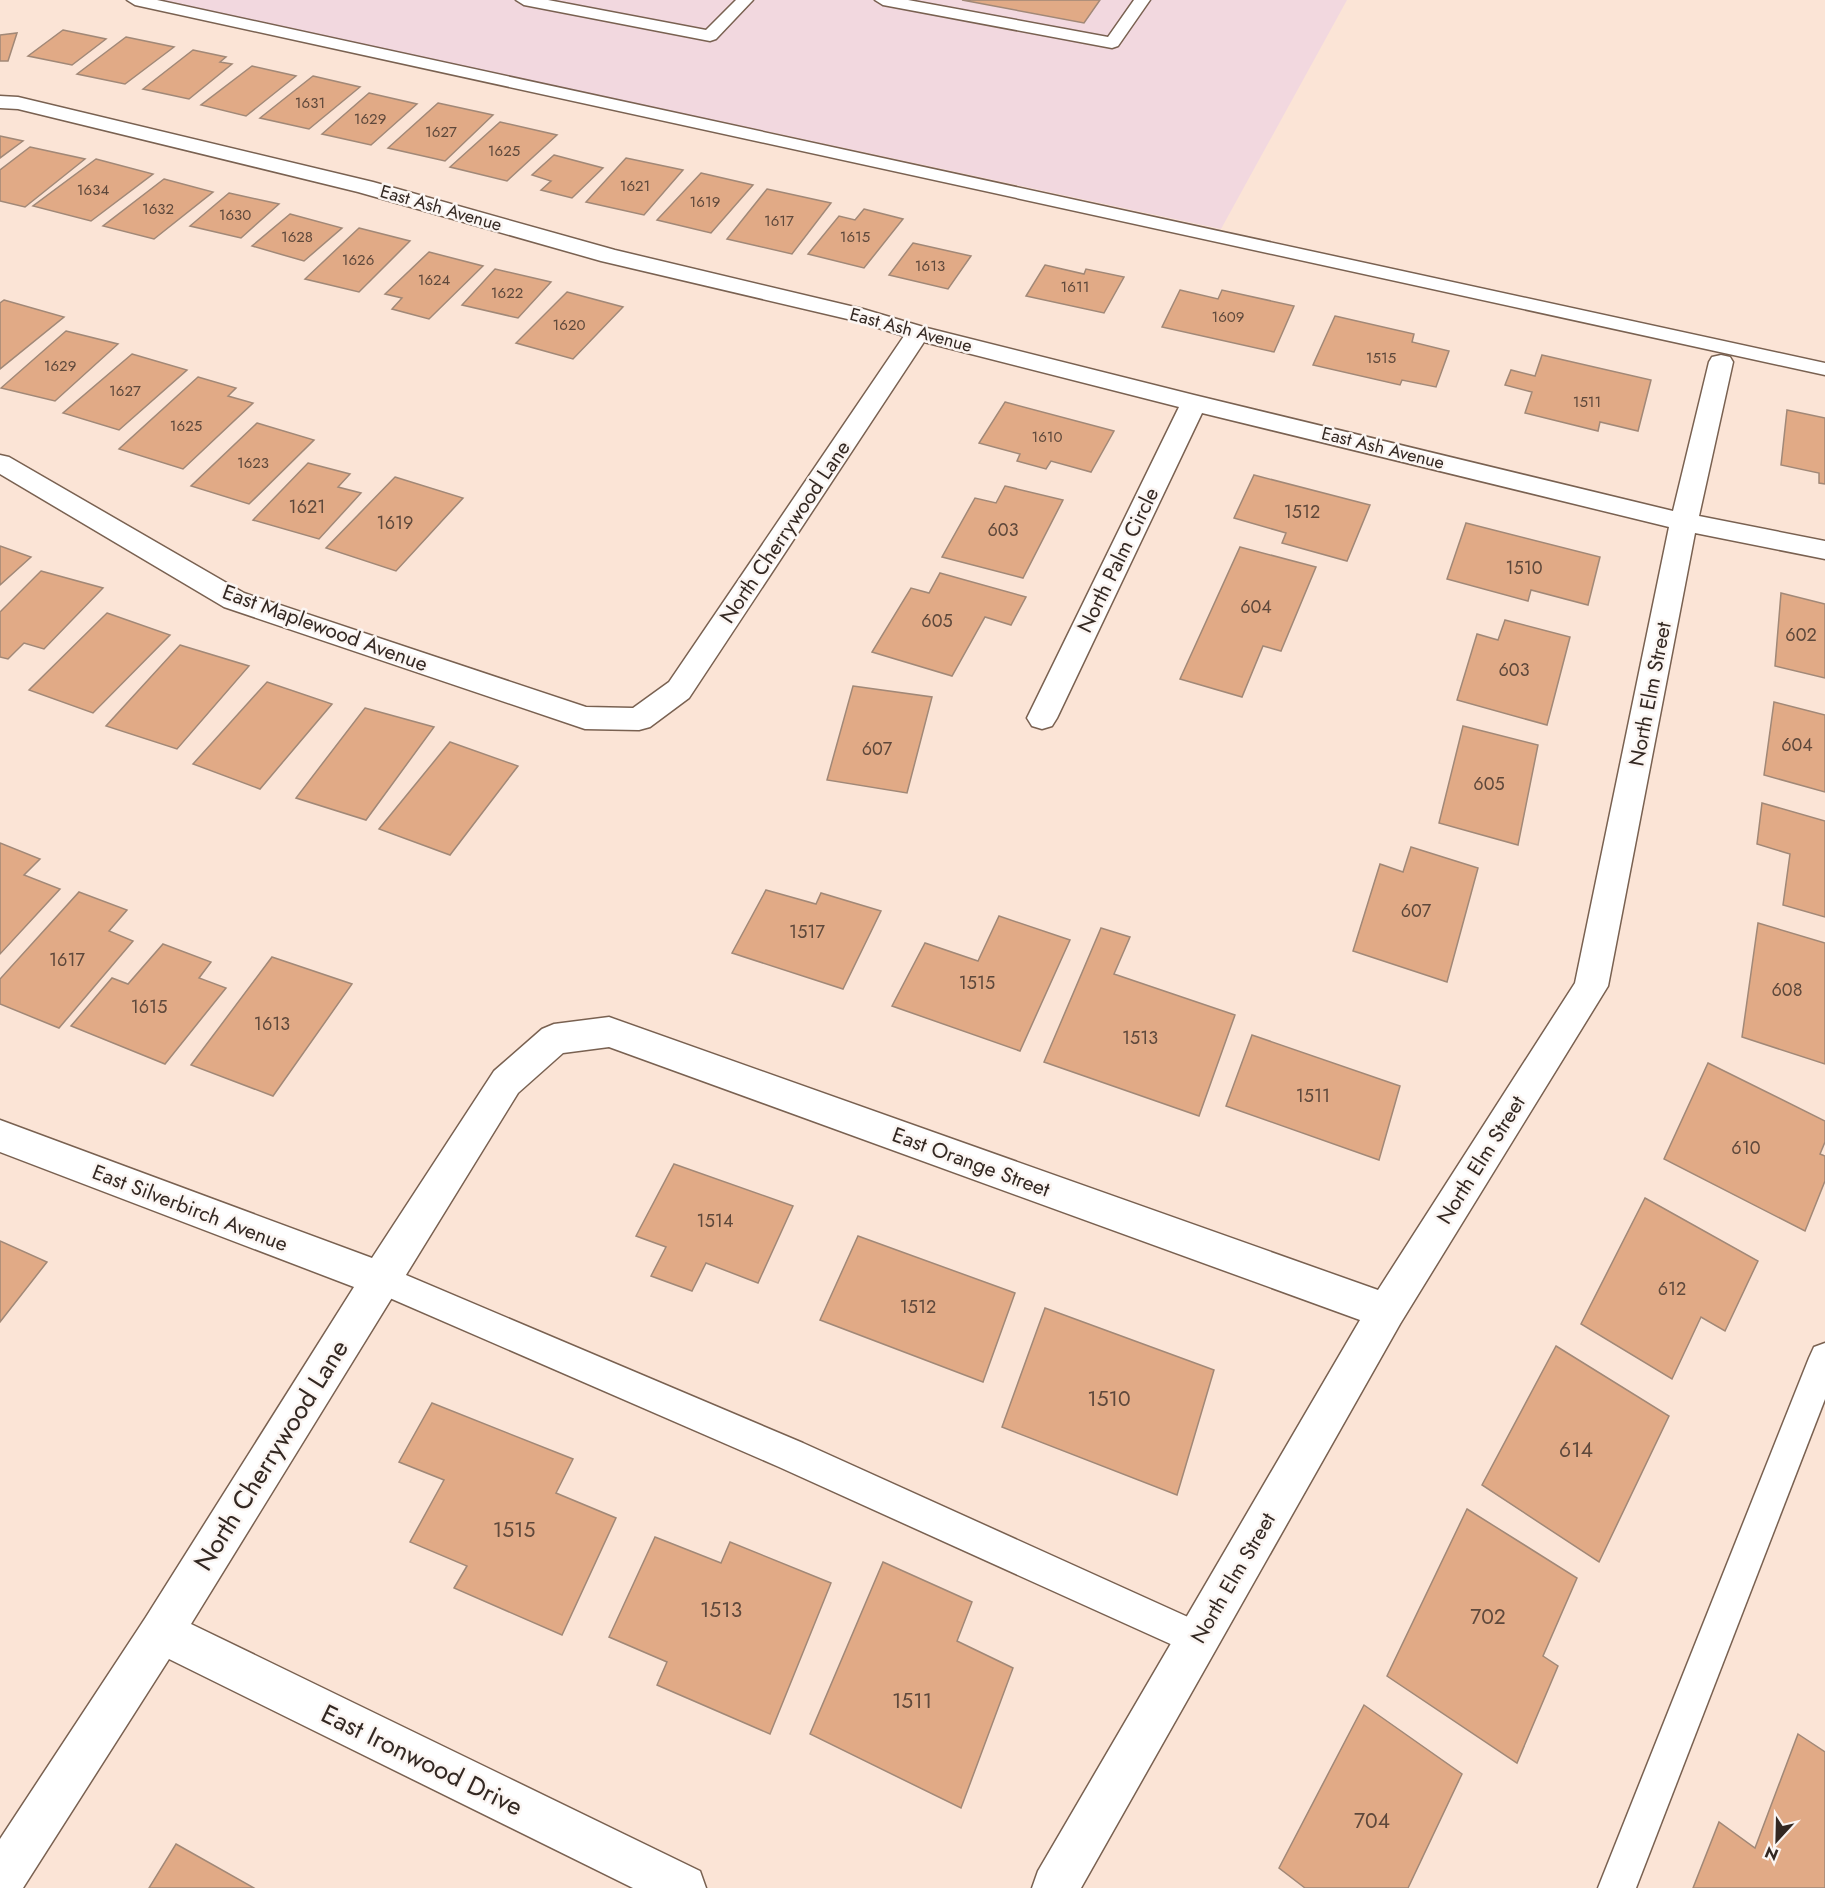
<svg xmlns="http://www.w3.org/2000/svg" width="1825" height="1888" font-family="Jost,sans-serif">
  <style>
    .commercial { fill: #f2d8df }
    .building { fill: #e1aa86; stroke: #a18877; stroke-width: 1.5 }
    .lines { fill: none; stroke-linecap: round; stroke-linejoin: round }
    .lane-casing { stroke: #796151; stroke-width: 3 }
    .street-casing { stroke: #796151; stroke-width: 3 }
    .lane { fill: #fff; fill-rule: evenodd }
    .street { fill: #fff; fill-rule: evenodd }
    .labels { text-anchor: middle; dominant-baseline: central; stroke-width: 5; stroke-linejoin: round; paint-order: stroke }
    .far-number-label { font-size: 15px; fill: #5e483b }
    .far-street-label { font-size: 18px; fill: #332822; stroke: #fbf5f2 }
    .number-label { font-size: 18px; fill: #5e483b }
    .street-label { font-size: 21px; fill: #332822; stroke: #fbf5f2 }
    .near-number-label { font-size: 21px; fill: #5e483b }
    .near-street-label { font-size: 26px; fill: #332822; stroke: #fbf5f2 }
  </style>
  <rect width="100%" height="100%" fill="#fbe4d6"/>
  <path class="commercial" d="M157 0H1347L1221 229Z"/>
  <g class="building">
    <path d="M962 0H1100L1084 23Z"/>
    <path d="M63 30 106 39 72 65 28 56Z"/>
    <path d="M17 33 8 61H0V35Z"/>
    <path d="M126 37 174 47 125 84 77 74Z"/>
    <path d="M193 50 226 57 220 62 232 64 189 99 143 89Z"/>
    <path d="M252 66 296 76 246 116 201 105Z"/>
    <path d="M313 76 360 87 309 129 260 118Z"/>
    <path d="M369 93 417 104 371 145 322 134Z"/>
    <path d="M438 103 493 115 445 161 388 148Z"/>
    <path d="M500 122 557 135 507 181 450 167Z"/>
    <path d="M0 136 23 141 0 158Z"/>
    <path d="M30 147 85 159 25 207 0 201V170Z"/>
    <path d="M554 155 603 168 572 198 541 190 551 181 532 175Z"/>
    <path d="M626 158 683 170 644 215 586 202Z"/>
    <path d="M96 159 153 174 91 221 33 206Z"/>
    <path d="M701 173 753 185 711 233 657 220Z"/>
    <path d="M164 179 213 192 154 239 103 226Z"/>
    <path d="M767 189 831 203 792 254 727 239Z"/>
    <path d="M229 193 279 204 241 238 190 226Z"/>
    <path d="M864 209 903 219 864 268 808 254 839 216 855 220Z"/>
    <path d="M290 214 342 228 304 261 252 246Z"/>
    <path d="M359 228 410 241 359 292 305 279Z"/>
    <path d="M913 243 971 256 948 289 889 275Z"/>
    <path d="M429 252 483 266 429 319 392 309 402 298 385 294Z"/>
    <path d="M1045 265 1084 274 1086 269 1124 277 1104 313 1026 296Z"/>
    <path d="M495 269 551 282 518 318 462 305Z"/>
    <path d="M1180 290 1218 299 1222 290 1294 306 1274 352 1162 327Z"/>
    <path d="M567 292 623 307 573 359 516 343Z"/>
    <path d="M4 300 64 317 0 369V303Z"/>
    <path d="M1335 316 1414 334 1412 342 1449 351 1436 387 1402 380 1400 385 1313 365Z"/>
    <path d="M66 331 118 344 55 401 1 388Z"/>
    <path d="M132 354 187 370 119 430 63 413Z"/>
    <path d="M1542 355 1651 380 1638 431 1600 422 1598 431 1525 413 1532 392 1505 385 1511 370 1535 376Z"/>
    <path d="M198 377 236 388 228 396 253 403 183 469 119 449Z"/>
    <path d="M1005 402 1114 431 1091 472 1051 461 1046 469 1017 461 1020 454 979 443Z"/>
    <path d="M1787 410 1825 418V484L1819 483V473L1781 465Z"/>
    <path d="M257 423 314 440 249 504 191 486Z"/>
    <path d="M308 463 350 474 338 487 361 493 319 539 253 520Z"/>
    <path d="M1254 475 1370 505 1347 561 1282 543 1286 533 1234 518Z"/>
    <path d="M395 477 463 498 396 571 326 548Z"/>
    <path d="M1005 486 1063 500 1023 578 942 557 975 498 996 503Z"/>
    <path d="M1466 523 1600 557 1588 605 1531 590 1528 601 1447 579Z"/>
    <path d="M0 546 31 557 0 585Z"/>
    <path d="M1240 547 1316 567 1281 651 1263 646 1242 697 1180 679Z"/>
    <path d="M41 571 103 588 44 649 24 643 8 659 0 657V612Z"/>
    <path d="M940 573 1026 597 1011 625 985 617 952 676 872 652 911 588 929 593Z"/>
    <path d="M1781 593 1825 604V678L1775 666Z"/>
    <path d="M107 613 170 635 93 713 29 690Z"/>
    <path d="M1505 620 1570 637 1547 725 1457 700 1477 634 1498 640Z"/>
    <path d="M180 645 249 666 177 749 106 726Z"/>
    <path d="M267 682 332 704 260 789 193 764Z"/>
    <path d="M853 686 932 697 907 793 827 780Z"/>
    <path d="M1774 702 1825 715V792L1764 775Z"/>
    <path d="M365 708 434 727 366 820 296 798Z"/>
    <path d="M1463 726 1538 745 1518 845 1439 823Z"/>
    <path d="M450 742 518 766 450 855 379 829Z"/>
    <path d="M1762 803 1825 821V917L1783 905 1790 854 1757 844Z"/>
    <path d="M0 843 40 859 24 875 60 889 0 954Z"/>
    <path d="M1411 847 1478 868 1447 982 1353 951 1380 864 1403 872Z"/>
    <path d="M766 890 816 904 821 893 881 911 843 989 732 953Z"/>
    <path d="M79 892 127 910 109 931 133 941 59 1028 0 1004V979Z"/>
    <path d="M999 916 1070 940 1020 1051 892 1006 925 943 978 961Z"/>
    <path d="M1758 923 1825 943V1064L1742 1037Z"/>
    <path d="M1101 928 1130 937 1114 974 1235 1015 1199 1116 1044 1062Z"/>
    <path d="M163 944 211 962 199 978 226 988 165 1064 71 1026 112 978 128 984Z"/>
    <path d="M272 957 352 984 273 1096 191 1065Z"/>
    <path d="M1252 1035 1400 1086 1379 1160 1226 1106Z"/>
    <path d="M1708 1063 1825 1121V1142L1820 1154 1825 1156V1181L1805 1231 1664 1159Z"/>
    <path d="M674 1164 793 1206 758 1283 706 1263 692 1291 651 1276 666 1247 636 1236Z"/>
    <path d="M1645 1198 1758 1261 1725 1331 1701 1317 1672 1379 1581 1324Z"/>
    <path d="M858 1236 1015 1293 983 1382 820 1320Z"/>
    <path d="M0 1241 47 1262 0 1322Z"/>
    <path d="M1045 1308 1214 1370 1177 1495 1002 1427Z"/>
    <path d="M1556 1346 1669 1416 1599 1562 1482 1485Z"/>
    <path d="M432 1403 573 1459 556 1493 616 1518 562 1635 454 1588 467 1566 410 1542 444 1480 399 1462Z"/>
    <path d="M1467 1509 1577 1578 1543 1656 1558 1666 1517 1763 1387 1676Z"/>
    <path d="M655 1537 721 1563 730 1542 831 1583 770 1734 657 1685 667 1662 609 1637Z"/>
    <path d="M883 1562 972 1602 957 1641 1013 1668 961 1808 810 1734Z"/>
    <path d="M1364 1705 1462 1774 1408 1888H1305L1279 1868Z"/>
    <path d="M1798 1734 1825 1752V1888H1693L1719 1822 1755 1848Z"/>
    <path d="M176 1844 254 1888H149Z"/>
  </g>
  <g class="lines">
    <g class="lane-casing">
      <g id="lane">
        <path d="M127 0H157L1825 363V375L135 5Z"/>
        <path d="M516 0H548L706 30 736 0H753L716 39 710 41 524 5Z"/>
        <path d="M875 0H908L1108 37 1134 0H1150L1118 46 1112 48 883 5Z"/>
        <path d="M380 1264 803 1443 1210 1627 1216 1639 1210 1651 1198 1657 1186 1651 779 1467 369 1289 364 1279 369 1269Z"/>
        <path d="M1825 1343V1399L1636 1888H1598L1809 1358 1814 1347Z"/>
      </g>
    </g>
    <g class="street-casing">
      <path id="street" d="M0 96 18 97 373 182 615 250 863 309 927 328 1194 395 1673 511 1709 362 1712 357 1721 355 1730 357 1733 362 1699 516 1825 541V559L1695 533 1608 986 1400 1324 1081 1888H1032L1038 1871 1360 1320 609 1047 563 1053 518 1093 191 1624 700 1871 706 1888H633L169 1659 23 1888H0V1839L146 1617 354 1287 0 1152V1120L372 1258 494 1071 542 1029 554 1024 609 1017 1378 1290 1575 983 1669 527 1202 413 1057 718 1052 726 1042 729 1032 726 1027 718 1179 407 924 342 689 698 650 727 639 730 585 729 224 607 0 474V455L9 457 244 593 586 707 633 708 669 682 904 336 856 321 601 261 358 192 18 109 0 108Z"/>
    </g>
    <use href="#lane" class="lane"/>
    <use href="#street" class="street"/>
  </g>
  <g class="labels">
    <g class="far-number-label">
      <text x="310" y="103">1631</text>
      <text x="370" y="119">1629</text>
      <text x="441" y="132">1627</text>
      <text x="504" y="151">1625</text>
      <text x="635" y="186">1621</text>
      <text x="93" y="190">1634</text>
      <text x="705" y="202">1619</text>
      <text x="158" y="209">1632</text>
      <text x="235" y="215">1630</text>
      <text x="779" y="221">1617</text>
      <text x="297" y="237">1628</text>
      <text x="855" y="237">1615</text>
      <text x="358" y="260">1626</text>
      <text x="930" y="266">1613</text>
      <text x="434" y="280">1624</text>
      <text x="1075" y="287">1611</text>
      <text x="507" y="293">1622</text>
      <text x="1228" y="317">1609</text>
      <text x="569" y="325">1620</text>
      <text x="1381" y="358">1515</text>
      <text x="60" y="366">1629</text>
      <text x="125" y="391">1627</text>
      <text x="1587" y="402">1511</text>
      <text x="186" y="426">1625</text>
      <text x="1047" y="437">1610</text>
      <text x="253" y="463">1623</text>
    </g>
    <g class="far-street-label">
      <text transform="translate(441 208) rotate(16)">East Ash Avenue</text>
      <text transform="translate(911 330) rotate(15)">East Ash Avenue</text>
      <text transform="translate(1383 448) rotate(14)">East Ash Avenue</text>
    </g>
    <g class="number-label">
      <text x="307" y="507">1621</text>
      <text x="1302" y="512">1512</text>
      <text x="395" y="523">1619</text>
      <text x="1003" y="530">603</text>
      <text x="1524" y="568">1510</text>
      <text x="1256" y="607">604</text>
      <text x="937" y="621">605</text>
      <text x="1801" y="635">602</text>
      <text x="1514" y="670">603</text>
      <text x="1797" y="745">604</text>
      <text x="877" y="749">607</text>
      <text x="1489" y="784">605</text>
      <text x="1416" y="911">607</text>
      <text x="807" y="932">1517</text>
      <text x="67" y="960">1617</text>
      <text x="977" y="983">1515</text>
      <text x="1787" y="990">608</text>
      <text x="149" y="1007">1615</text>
      <text x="272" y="1024">1613</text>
      <text x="1140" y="1038">1513</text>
      <text x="1313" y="1096">1511</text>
      <text x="1746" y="1148">610</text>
      <text x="715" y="1221">1514</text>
      <text x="1672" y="1289">612</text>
      <text x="918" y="1307">1512</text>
    </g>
    <g class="street-label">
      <text transform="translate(785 532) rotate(-56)">North Cherrywood Lane</text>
      <text transform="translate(1118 560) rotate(-64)">North Palm Circle</text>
      <text transform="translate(325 628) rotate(20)">East Maplewood Avenue</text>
      <text transform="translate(1650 694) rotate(-79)">North Elm Street</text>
      <text transform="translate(1481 1160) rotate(-58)">North Elm Street</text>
      <text transform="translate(971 1162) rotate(20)">East Orange Street</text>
      <text transform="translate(190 1208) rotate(21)">East Silverbirch Avenue</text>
      <text transform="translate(1233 1578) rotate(-60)">North Elm Street</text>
    </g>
    <g class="near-number-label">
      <text x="1109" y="1399">1510</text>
      <text x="1576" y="1450">614</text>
      <text x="514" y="1530">1515</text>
      <text x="721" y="1610">1513</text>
      <text x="1488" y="1617">702</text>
      <text x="912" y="1701">1511</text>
      <text x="1372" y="1821">704</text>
    </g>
    <g class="near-street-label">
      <text transform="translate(271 1455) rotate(-58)">North Cherrywood Lane</text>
      <text transform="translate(422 1760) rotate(26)">East Ironwood Drive</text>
    </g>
  </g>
  <g transform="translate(1777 1840) rotate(202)" stroke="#fbf5f2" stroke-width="4.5" paint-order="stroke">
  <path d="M0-4.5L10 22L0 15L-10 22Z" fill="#332822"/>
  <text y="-9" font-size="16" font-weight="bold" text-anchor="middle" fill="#332822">N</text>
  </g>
</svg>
